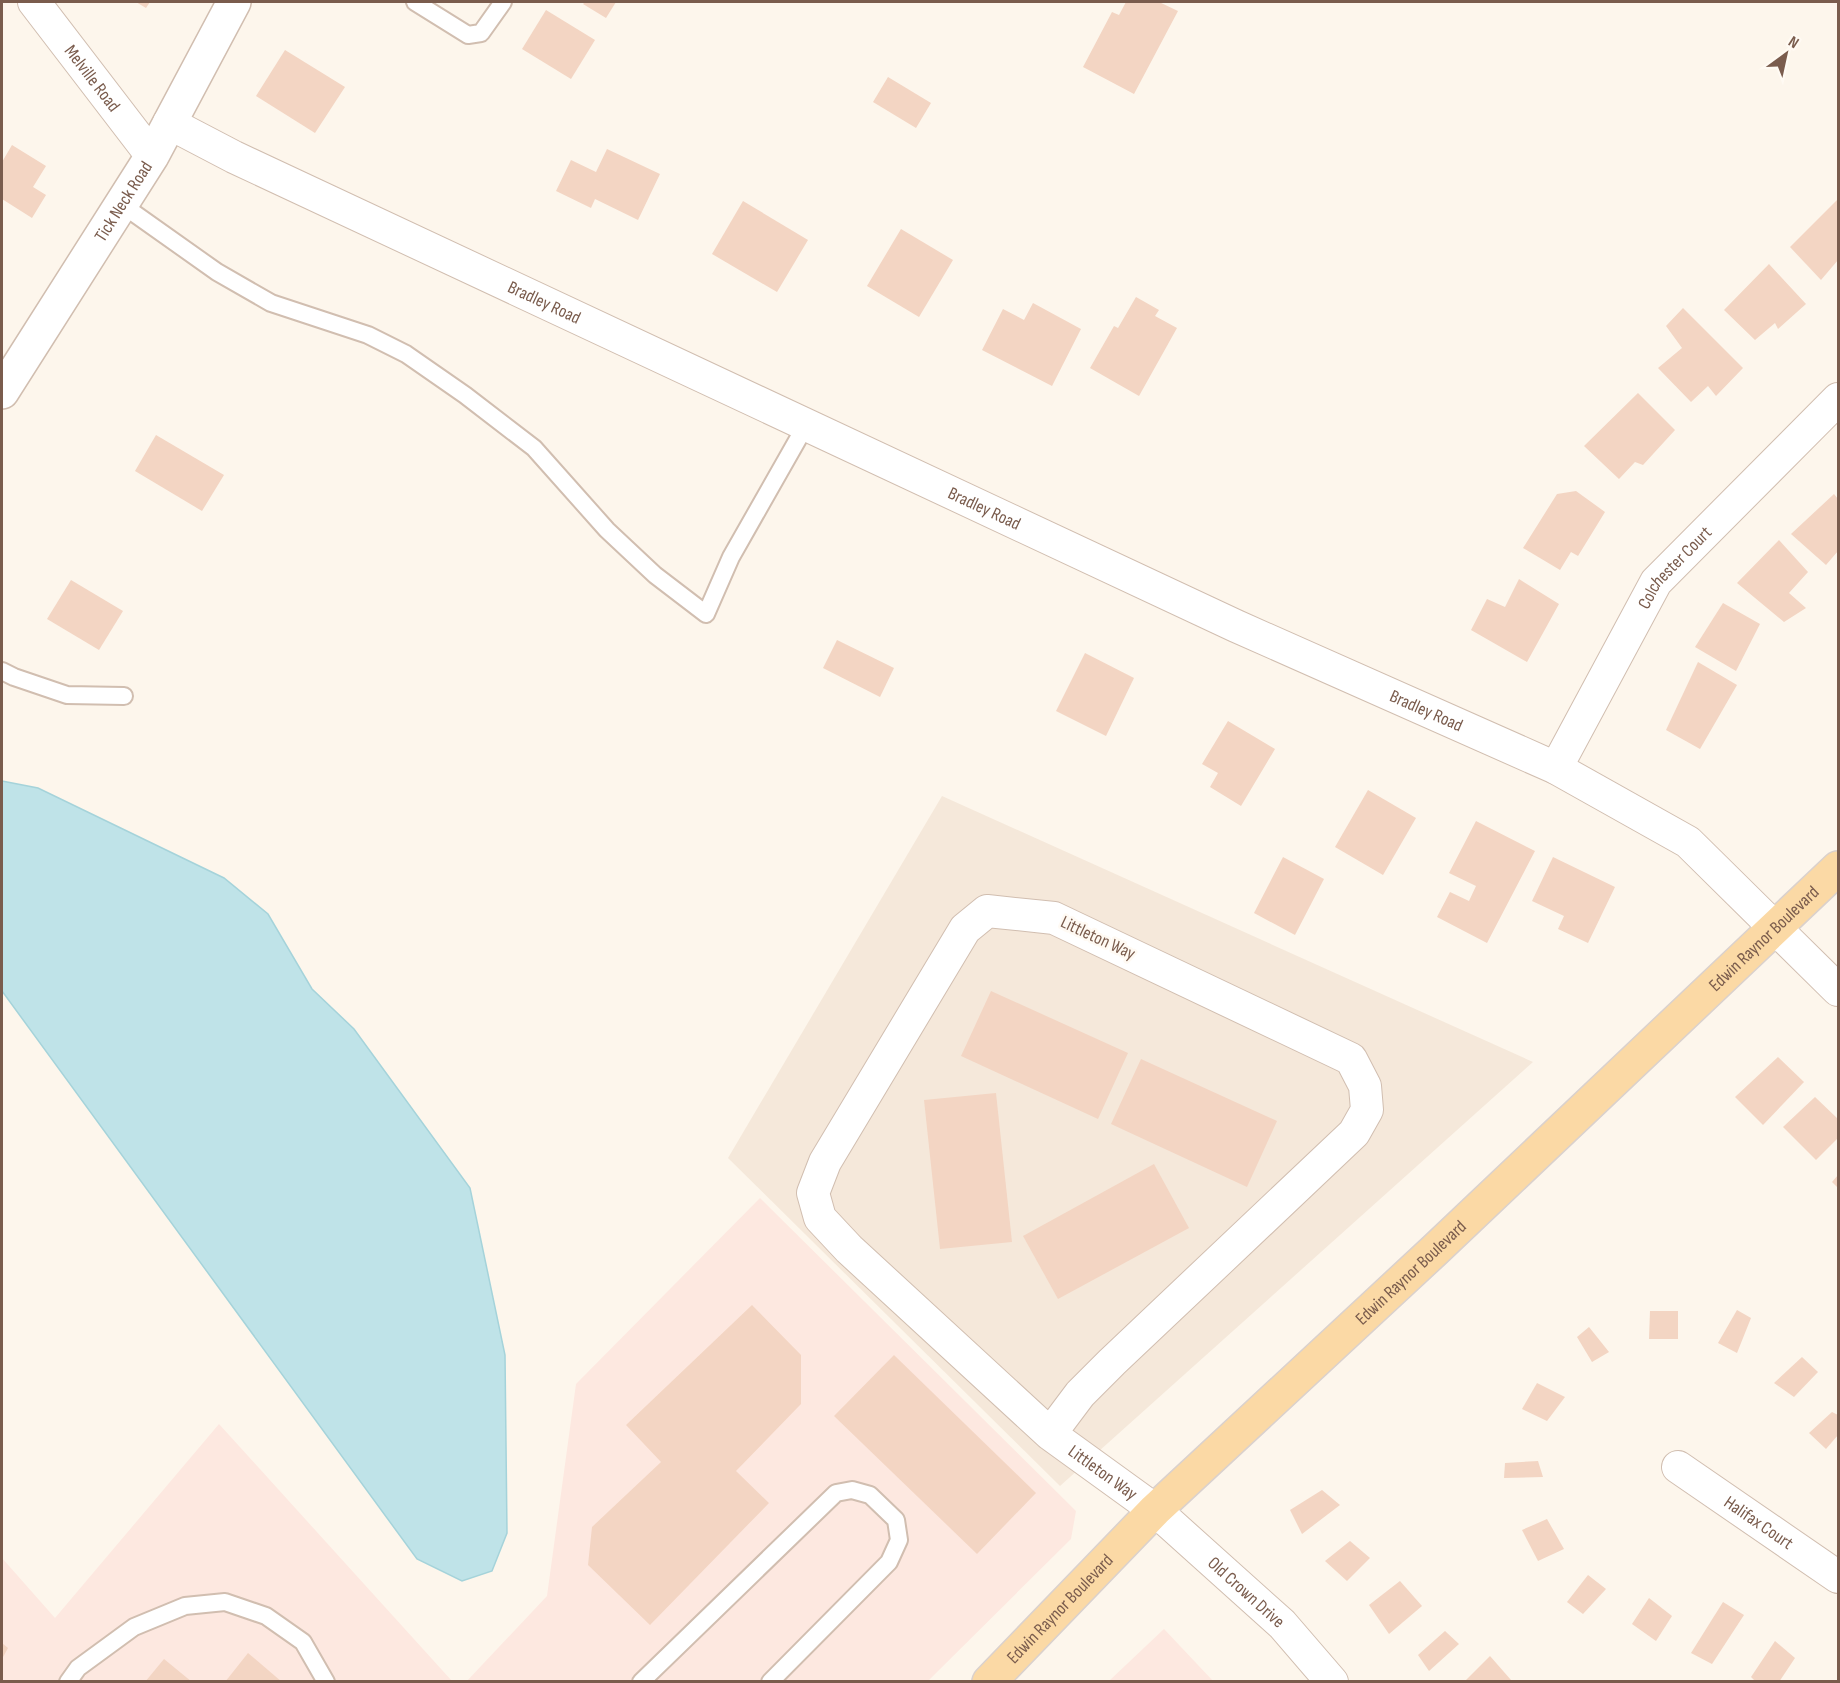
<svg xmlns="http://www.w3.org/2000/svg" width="1840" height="1683" font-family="'Sofia Sans Condensed',sans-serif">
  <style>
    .residential { fill: #f5e8da }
    .commercial { fill: #fde8e0 }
    .water { fill: #bfe3e8; stroke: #a5d3da; stroke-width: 1.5 }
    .building { fill: #f3d5c3 }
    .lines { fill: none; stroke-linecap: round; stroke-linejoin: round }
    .service-casing { stroke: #d1beb0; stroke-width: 20 }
    .minor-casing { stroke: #d1beb0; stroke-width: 34 }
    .tertiary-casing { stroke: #d1beb0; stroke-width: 36 }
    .primary-casing { stroke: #dad1cd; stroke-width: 36 }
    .service { stroke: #fff; stroke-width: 16 }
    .minor { stroke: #fff; stroke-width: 32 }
    .tertiary { stroke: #fff; stroke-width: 33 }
    .primary { stroke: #fbd9a5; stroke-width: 33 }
    .labels { text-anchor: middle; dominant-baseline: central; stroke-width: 5; stroke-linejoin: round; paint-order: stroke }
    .street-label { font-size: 18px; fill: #7a5c4d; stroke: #fffaf3 }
  </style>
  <rect width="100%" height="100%" fill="#fdf6ec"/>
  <path class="residential" d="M942 796 1533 1062 1060 1486 728 1158Z"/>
  <g class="commercial">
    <path d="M760 1198 1076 1511 1071 1539 928 1681 466 1682 547 1596 576 1384Z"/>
    <path d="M219 1424 452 1681H2V1558L55 1618Z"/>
    <path d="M1164 1629 1213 1681H1109Z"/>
  </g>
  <path class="water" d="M2 781 38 788 224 878 268 914 312 989 354 1029 470 1188 505 1355 507 1533 492 1571 462 1581 417 1559 2 991Z"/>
  <g class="building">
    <path d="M136 2H150L146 8Z"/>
    <path d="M585 2H616L606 18 583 4Z"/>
    <path d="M1126 2H1159L1178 11 1134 94 1083 67 1112 12 1119 15Z"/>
    <path d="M546 10 595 40 571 79 522 49Z"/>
    <path d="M285 50 345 87 315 133 256 96Z"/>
    <path d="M888 77 931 103 916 128 873 102Z"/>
    <path d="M12 145 46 166 33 187 46 195 32 218 2 199V162Z"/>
    <path d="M607 149 660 174 638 220 595 199 591 208 556 191 571 160 596 172Z"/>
    <path d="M1838 199V260L1821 280 1790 247Z"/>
    <path d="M743 201 808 240 777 292 712 254Z"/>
    <path d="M901 229 953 260 919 317 867 286Z"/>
    <path d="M1769 264 1806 304 1778 329 1775 323 1755 340 1724 310Z"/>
    <path d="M1136 297 1159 310 1155 316 1177 328 1139 396 1090 368 1114 326 1118 328Z"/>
    <path d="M1033 303 1081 329 1052 386 982 350 1003 309 1024 320Z"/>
    <path d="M1683 308 1743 368 1716 396 1708 386 1691 402 1658 368 1682 348 1666 326Z"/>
    <path d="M1638 393 1675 430 1643 465 1635 462 1619 479 1584 446Z"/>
    <path d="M156 435 224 475 202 511 135 471Z"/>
    <path d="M1576 491 1605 512 1578 556 1571 552 1560 570 1523 548 1557 494Z"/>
    <path d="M1834 494 1838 499V551L1826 565 1791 534Z"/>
    <path d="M1779 540 1808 572 1789 593 1806 608 1784 622 1737 583Z"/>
    <path d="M1519 579 1559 604 1527 662 1471 630 1487 599 1505 607Z"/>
    <path d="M71 580 123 611 99 650 47 619Z"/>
    <path d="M1723 603 1760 624 1736 671 1695 647Z"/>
    <path d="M837 640 894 668 880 697 823 668Z"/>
    <path d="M1085 653 1134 678 1106 736 1056 711Z"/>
    <path d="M1698 662 1737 685 1700 749 1666 730Z"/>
    <path d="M1228 721 1275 749 1241 806 1210 787 1218 773 1202 764Z"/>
    <path d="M1368 790 1416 818 1383 875 1335 847Z"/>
    <path d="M1476 821 1535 851 1487 943 1437 917 1450 892 1469 901 1476 886 1449 873Z"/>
    <path d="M1283 857 1324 879 1295 935 1254 913Z"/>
    <path d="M1553 857 1615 887 1588 943 1558 929 1564 916 1532 901Z"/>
    <path d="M991 991 1128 1053 1098 1119 961 1056Z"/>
    <path d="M1778 1057 1804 1082 1763 1125 1735 1097Z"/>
    <path d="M1141 1059 1277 1121 1247 1187 1111 1124Z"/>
    <path d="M996 1093 1012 1242 940 1249 924 1100Z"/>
    <path d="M1815 1097 1838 1119V1138L1816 1160 1783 1127Z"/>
    <path d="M1154 1164 1189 1228 1058 1299 1023 1236Z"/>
    <path d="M1838 1175V1188L1832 1182Z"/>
    <path d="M752 1305 801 1355V1404L736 1471 769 1503 650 1625 588 1565 592 1527 661 1462 626 1425Z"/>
    <path d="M1737 1310 1751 1318 1737 1353 1718 1343Z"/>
    <path d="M1650 1311H1678V1339H1649Z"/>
    <path d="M1589 1327 1609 1352 1592 1362 1577 1337Z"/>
    <path d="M894 1355 1036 1493 977 1554 834 1416Z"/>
    <path d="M1802 1357 1818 1372 1794 1397 1774 1383Z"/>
    <path d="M1537 1383 1565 1397 1547 1421 1522 1409Z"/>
    <path d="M1832 1412 1838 1415V1435L1826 1449 1809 1433Z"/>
    <path d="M1538 1461 1543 1477 1504 1478 1505 1463Z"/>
    <path d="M1322 1490 1340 1505 1302 1534 1290 1510Z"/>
    <path d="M1547 1519 1564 1549 1538 1561 1522 1530Z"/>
    <path d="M1350 1541 1370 1558 1347 1581 1325 1561Z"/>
    <path d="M1588 1575 1606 1589 1583 1614 1567 1602Z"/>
    <path d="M1400 1581 1422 1606 1389 1634 1369 1605Z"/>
    <path d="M1649 1598 1672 1616 1656 1641 1632 1624Z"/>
    <path d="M1723 1602 1744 1615 1712 1664 1691 1653Z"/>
    <path d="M1445 1631 1459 1644 1429 1671 1418 1655Z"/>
    <path d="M1775 1641 1795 1658 1779 1682H1756L1751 1677Z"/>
    <path d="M2 1643 8 1648 2 1659Z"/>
    <path d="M248 1653 282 1682H225Z"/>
    <path d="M1490 1656 1511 1680 1509 1682H1464Z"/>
    <path d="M164 1659 192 1682H145Z"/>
  </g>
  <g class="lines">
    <g class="service-casing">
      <g id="service">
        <path d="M415 2 468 35 481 33 503 2"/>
        <path d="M121 204 217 272 271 303 368 335 406 354 465 395 534 448 607 530 655 575 706 614 731 557 806 425"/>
        <path d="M2 671 14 677 67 695 124 696"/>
        <path d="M68 1682 78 1668 134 1627 185 1606 225 1602 266 1616 303 1642 326 1682"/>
        <path d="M641 1682 836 1493 852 1490 870 1495 896 1520 899 1540 889 1562 770 1682"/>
      </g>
    </g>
    <g class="minor-casing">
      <g id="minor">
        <path id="s1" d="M34 2 152 156"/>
        <path id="s2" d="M169 123 234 157 1236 626 1556 768 1688 842 1838 990"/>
        <path id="s3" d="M1556 768 1656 582 1838 399"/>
        <path id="s4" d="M1050 1434 1080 1394 1112 1362 1354 1133 1367 1110 1365 1086 1351 1059 1054 918 987 911 965 929 825 1162 813 1193 820 1218 849 1249 1050 1434 1155 1510 1282 1624 1332 1682"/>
        <path id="s5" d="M1678 1467 1838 1577"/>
      </g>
    </g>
    <g class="tertiary-casing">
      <g id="tertiary">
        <path id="s6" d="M2 392 152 156 234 2"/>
      </g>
    </g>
    <g class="primary-casing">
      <g id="primary">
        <path id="s7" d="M989 1682 1155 1510 1435 1250 1838 868"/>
      </g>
    </g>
    <use href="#service" class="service"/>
    <use href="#minor" class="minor"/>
    <use href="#tertiary" class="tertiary"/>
    <use href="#primary" class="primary"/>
  </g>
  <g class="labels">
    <g class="street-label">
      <text stroke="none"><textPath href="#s1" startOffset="96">Melville Road</textPath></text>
      <text stroke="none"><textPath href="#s6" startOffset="226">Tick Neck Road</textPath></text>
      <text stroke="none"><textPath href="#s2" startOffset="416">Bradley Road</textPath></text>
      <text stroke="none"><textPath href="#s2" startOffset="902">Bradley Road</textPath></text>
      <text stroke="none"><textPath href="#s3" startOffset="234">Colchester Court</textPath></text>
      <text stroke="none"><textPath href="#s2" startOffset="1388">Bradley Road</textPath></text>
      <text transform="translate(1098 938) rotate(25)">Littleton Way</text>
      <text stroke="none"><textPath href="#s7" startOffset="1074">Edwin Raynor Boulevard</textPath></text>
      <text stroke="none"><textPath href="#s7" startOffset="588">Edwin Raynor Boulevard</textPath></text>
      <text stroke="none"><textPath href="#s4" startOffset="1646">Littleton Way</textPath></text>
      <text stroke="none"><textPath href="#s5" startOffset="98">Halifax Court</textPath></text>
      <text stroke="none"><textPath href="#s4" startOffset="1833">Old Crown Drive</textPath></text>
      <text stroke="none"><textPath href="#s7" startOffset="102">Edwin Raynor Boulevard</textPath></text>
    </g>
  </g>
  <rect width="1840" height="1683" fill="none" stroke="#7a5c4d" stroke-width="6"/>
  <g transform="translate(1786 54) rotate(33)" stroke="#fffaf3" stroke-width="4.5" paint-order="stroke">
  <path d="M0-4.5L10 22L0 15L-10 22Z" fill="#7a5c4d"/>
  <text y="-9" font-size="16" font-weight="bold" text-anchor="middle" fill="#7a5c4d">N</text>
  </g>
</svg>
